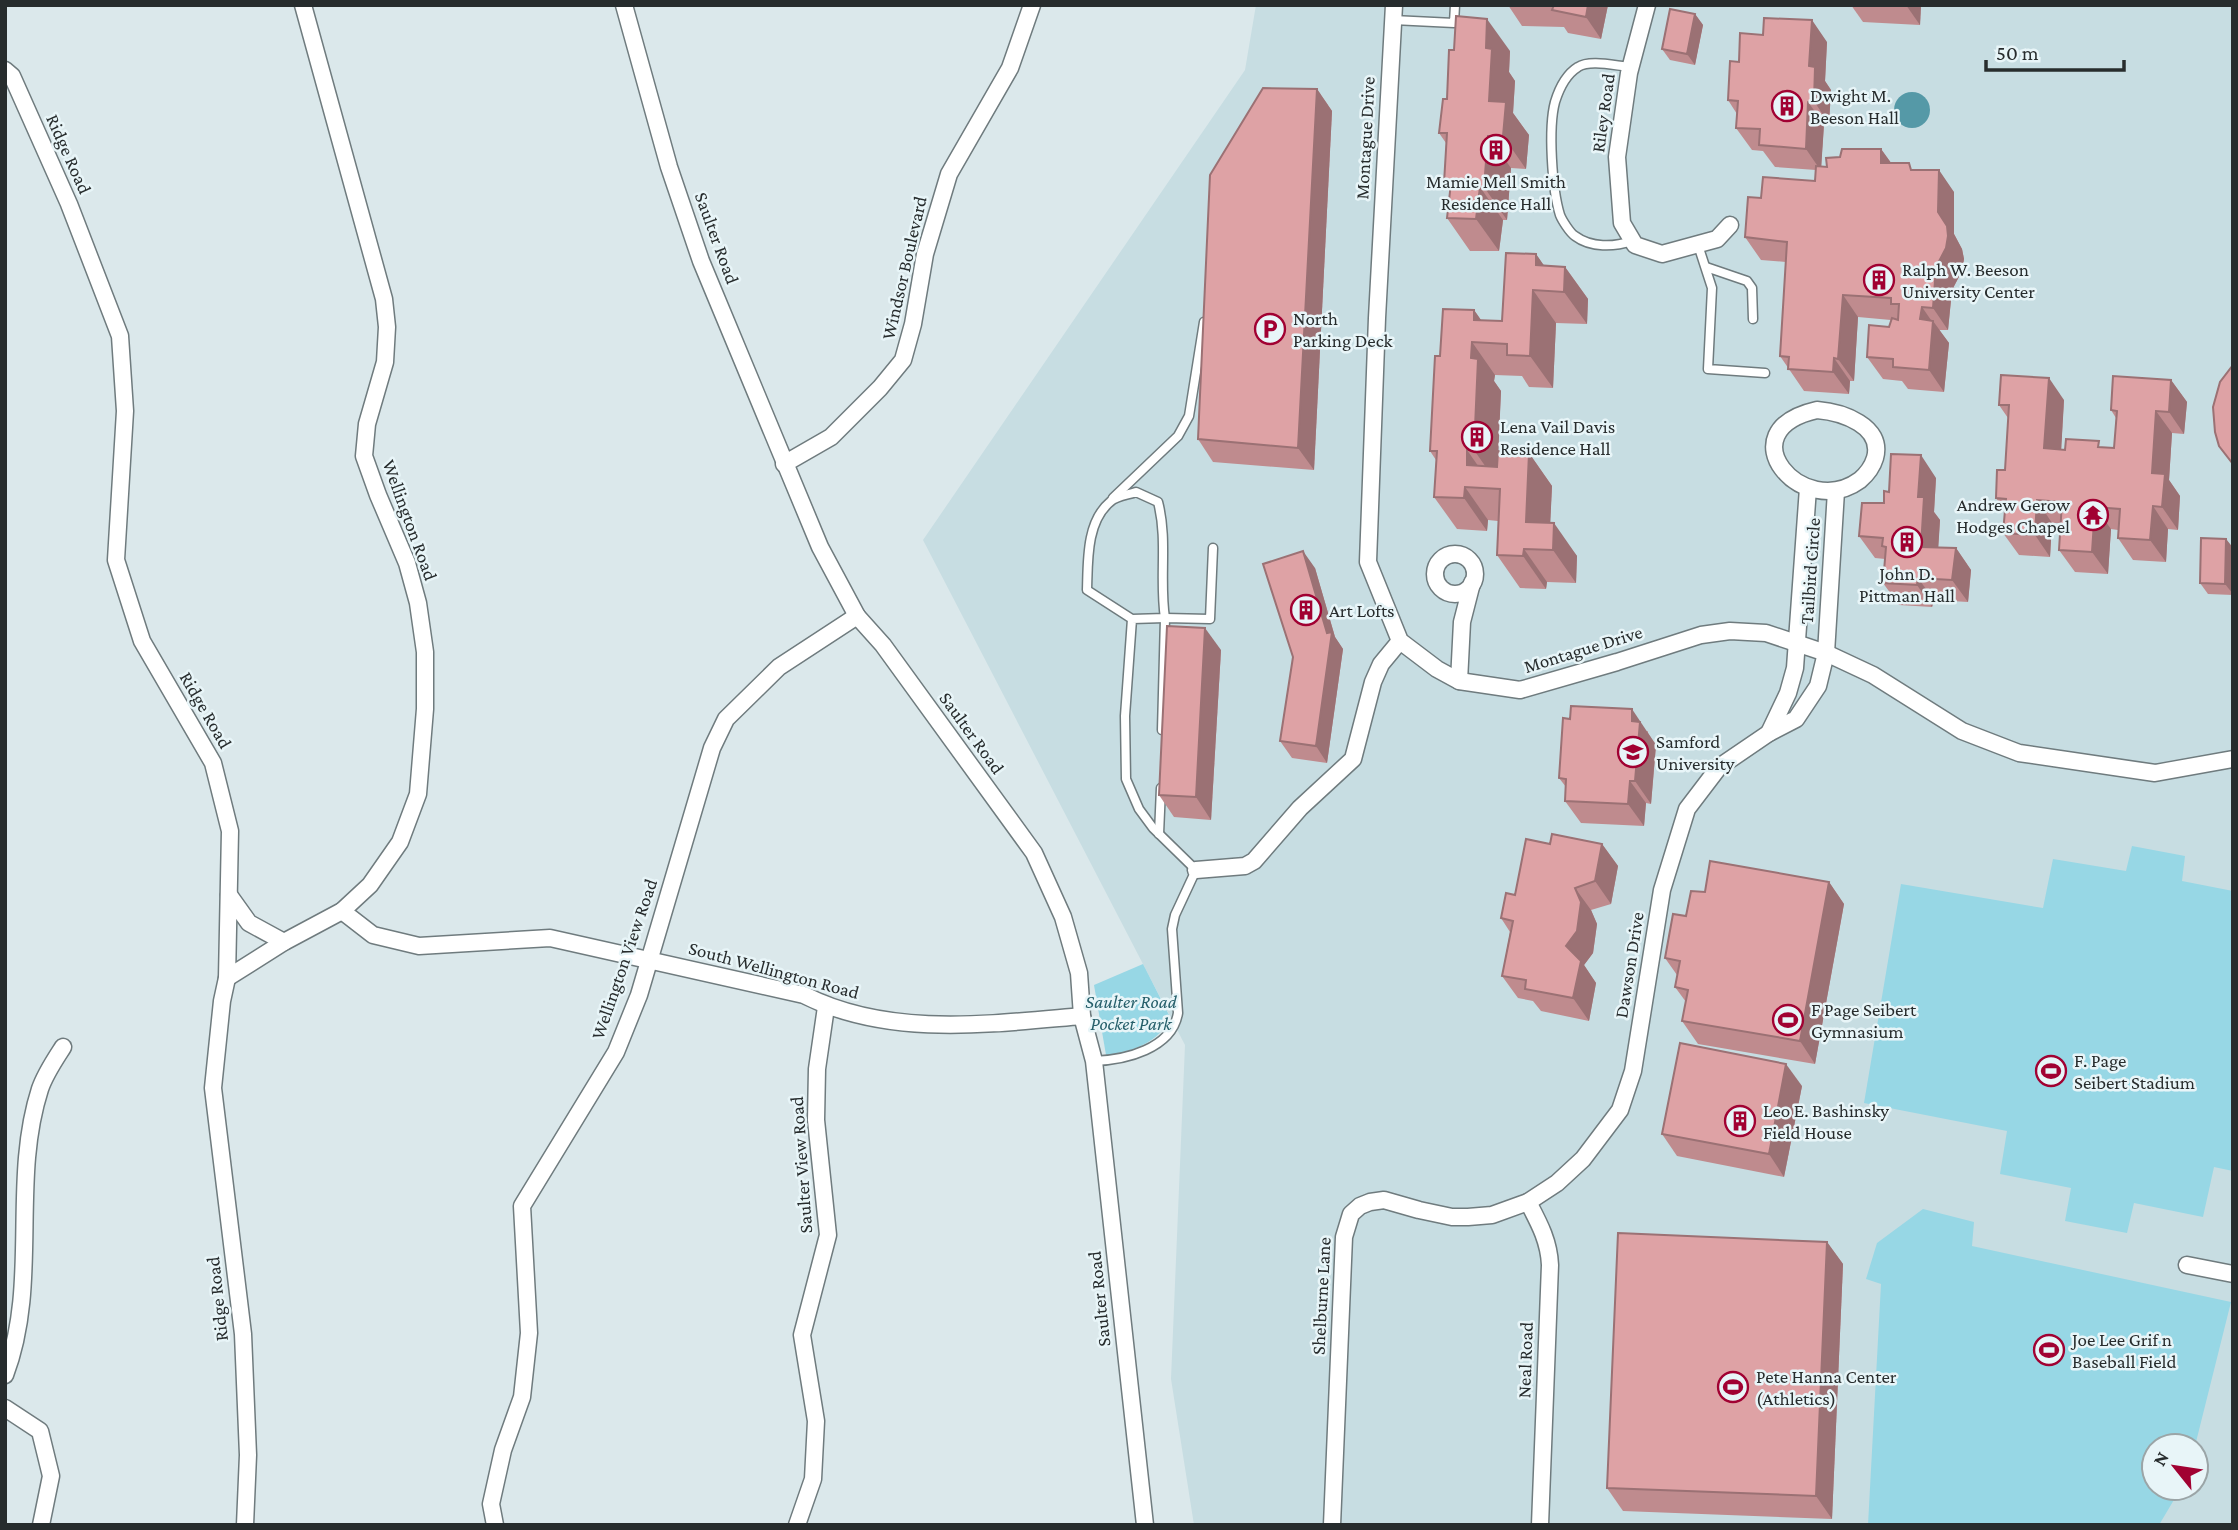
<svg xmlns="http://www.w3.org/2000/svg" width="2238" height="1530" font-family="'Crimson Pro',serif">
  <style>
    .built { fill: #c7dde2; fill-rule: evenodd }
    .green { fill: #97d7e5 }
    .water { fill: #5599a7 }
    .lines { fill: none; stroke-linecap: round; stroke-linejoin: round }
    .lane-casing { stroke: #6f7b7e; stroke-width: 11 }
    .street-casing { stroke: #6f7b7e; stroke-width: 19 }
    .lane { stroke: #fff; stroke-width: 8 }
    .street { stroke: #fff; stroke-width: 16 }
    .wall { fill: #bf8b8e }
    .shaded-wall { fill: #9b7174 }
    .building { fill: #dea2a5; stroke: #9b7174; stroke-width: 2 }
    .labels { text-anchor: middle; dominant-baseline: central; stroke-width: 5; stroke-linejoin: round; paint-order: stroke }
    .poi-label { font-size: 19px; fill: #272c2d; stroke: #e8f5f8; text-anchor: start }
    .street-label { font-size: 19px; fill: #272c2d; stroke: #e8f5f8 }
    .park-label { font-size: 19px; font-style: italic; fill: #265f6a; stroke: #e8f5f8 }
  </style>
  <rect width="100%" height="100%" fill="#dbe8eb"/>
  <path class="built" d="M1256 5H2233V1525H1194L1171 1379 1185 1045 923 540 1245 70ZM2154 1446H2196V1488H2154Z"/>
  <g class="green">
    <path d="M2132 846 2185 856 2182 881 2233 891V1171L2214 1167 2203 1217 2134 1203 2127 1233 2065 1221 2071 1188 2000 1174 2007 1131 1864 1103 1901 884 2043 908 2053 859 2126 871Z"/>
    <path d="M1143 964 1169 1015C1164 1042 1130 1052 1106 1055L1094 985Z"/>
    <path d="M1923 1209 1974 1222 1972 1246 2231 1302 2195 1446H2154V1488H2181L2159 1525H1868L1881 1284 1866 1279 1877 1243Z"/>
  </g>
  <circle class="water" cx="1912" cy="110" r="18"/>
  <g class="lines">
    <g class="lane-casing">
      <g id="lane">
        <path d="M1393 20 1454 23 1455 5"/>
        <path d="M1631 67C1616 66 1590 59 1578 67 1565 75 1559 89 1555 102 1548 128 1552 189 1560 215 1562 220 1570 233 1575 236 1591 248 1614 247 1632 241"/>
        <path d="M1698 245 1712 288 1708 369 1765 373"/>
        <path d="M1706 267 1747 281 1752 288 1753 319"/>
        <path d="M1113 498 1178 436 1189 416 1204 322"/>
        <path d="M1162 730 1165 618 1210 619 1213 548"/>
        <path d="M1159 834 1161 788"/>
        <path d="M1094 1061C1125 1060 1172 1049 1178 1013L1172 929 1175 915 1196 870 1153 828 1139 809 1126 779 1125 716 1132 619 1087 590C1088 562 1086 522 1110 502 1116 496 1128 495 1136 492L1158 502C1168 540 1159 580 1165 618L1132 619"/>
      </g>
    </g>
    <g class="street-casing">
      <g id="street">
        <path d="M624 5 669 167 701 261 820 547 857 616 883 645 1034 853 1063 917 1079 973 1082 1016 1094 1061 1145 1525"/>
        <path d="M1394 5 1377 318 1368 562 1400 641 1437 669 1459 681 1520 690 1617 662 1701 635 1730 631 1766 633 1826 653 1873 675 1962 731 2019 753 2155 773 2233 759"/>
        <path d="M1647 5 1629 73 1617 157 1622 223 1635 245 1662 254 1717 239 1730 225"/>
        <path d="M5 70 12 76 69 204 120 336 125 411 116 560 142 641 213 763 230 831 227 978 222 1001 213 1088 243 1334 248 1455 245 1525"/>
        <path d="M1817 410C1842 412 1884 426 1875 458 1872 468 1867 474 1860 480 1803 522 1724 431 1817 410Z"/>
        <path d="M784 464 831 437 880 388 903 360 913 324 925 254 949 174 1010 68 1032 5"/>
        <circle cx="1455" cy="574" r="20"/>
        <path d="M1459 681 1462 622 1472 583"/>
        <path d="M1769 733 1788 693 1795 668 1808 488"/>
        <path d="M1196 870 1245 866 1254 861 1300 808 1353 759 1373 682 1381 664 1400 641"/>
        <path d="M229 895 249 923 284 942"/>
        <path d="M342 911 373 935 419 946 550 938 804 995C889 1038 990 1024 1082 1016"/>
        <path d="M227 978 284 942 342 911 370 885 400 842 418 794 425 709V652L418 603 407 563 378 495 364 456 367 424 385 362 387 327 384 299 303 5"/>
        <path d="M1528 1202C1539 1223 1549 1241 1550 1265L1540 1525"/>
        <path d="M2187 1265 2233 1274"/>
        <path d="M5 1375C40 1283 10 1182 40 1089 45 1074 54 1061 63 1047"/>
        <path d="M5 1408 40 1431 51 1476 41 1525"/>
        <path d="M495 1525 491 1504 503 1450 522 1397 529 1333 522 1206 616 1052 639 995 712 748 726 719 779 667 857 616"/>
        <path d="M797 1525 813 1479 816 1421 802 1335 828 1235 816 1120 817 1069 826 1007"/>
        <path d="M1332 1525 1344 1237 1351 1214 1360 1206 1370 1202 1384 1200 1419 1210 1452 1217H1468L1492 1215 1528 1202 1557 1183 1583 1159 1620 1110 1633 1071 1662 890 1687 809 1719 767 1769 733 1796 719 1818 686 1826 653 1836 491"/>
      </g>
    </g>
    <use href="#lane" class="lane"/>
    <use href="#street" class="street"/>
  </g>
  <g class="wall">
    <path d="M1508 5H1608L1601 39 1568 33 1564 27 1522 26Z"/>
    <path d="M1851 5H1921L1920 25 1863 22Z"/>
    <path d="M1695 14 1703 25 1695 65 1670 60 1662 49Z"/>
    <path d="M1827 42 1825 81 1831 90 1829 124H1824L1821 167H1827L1840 157 1881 149 1891 163 1914 170 1954 192V234L1962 249 1964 259 1962 271 1952 290 1948 330H1939L1949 343 1944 392 1908 389 1902 381 1883 379 1867 357 1889 327 1891 320 1858 317 1854 381H1850L1849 394 1804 391 1780 356 1786 262 1761 260 1745 237 1761 198 1815 181 1816 170 1775 167 1763 151 1752 150 1736 128 1737 114 1728 100 1739 62Z"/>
    <path d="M1510 51 1509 72 1515 81 1513 113 1529 135 1526 169 1511 168 1507 220H1503L1499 251H1470L1447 218 1450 191 1444 183 1446 143 1439 133 1447 99Z"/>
    <path d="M1317 89 1332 111 1314 470 1213 462 1198 439Z"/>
    <path d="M1536 254 1544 266 1565 267 1588 299 1587 324 1556 323 1553 388 1529 387 1522 376 1495 375 1494 381 1501 391 1498 452 1529 453 1552 486 1550 523 1577 556 1576 583 1547 582 1546 589 1520 588 1497 555 1498 521 1488 520 1487 531 1457 529 1434 497 1436 460 1430 451 1440 356 1474 310 1481 320 1502 321Z"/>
    <path d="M2171 380 2187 402 2184 434 2172 433 2169 480 2180 496 2178 530 2168 529 2166 562 2133 560 2118 538V530L2111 529 2108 574 2075 572 2059 550 2061 523H2052L2050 557 2019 555 2003 533 2005 511 1996 498 2005 470 2008 418 1999 405 2064 400 2061 449 2104 448H2114L2116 418 2111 410Z"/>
    <path d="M1936 478 1934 512 1940 520 1938 547 1956 548 1971 570 1968 602 1934 600 1932 607 1899 605 1883 583 1885 559 1875 558 1859 536 1884 503 1889 492Z"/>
    <path d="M2226 539 2233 548V595L2208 594 2200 583Z"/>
    <path d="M1315 568 1335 637 1343 649 1327 763 1292 758 1280 741Z"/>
    <path d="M1221 650 1211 820 1174 817 1159 795Z"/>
    <path d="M1648 731V733L1656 745 1651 804 1646 803 1644 826 1581 823 1565 801 1566 787 1559 778Z"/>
    <path d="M1550 844H1602L1618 866 1611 904 1591 910 1597 924 1593 953 1584 965 1596 983 1589 1021 1541 1011 1533 1001 1518 998 1502 976 1510 932 1501 918 1515 895Z"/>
    <path d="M1829 882 1844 904 1815 1064 1698 1044 1682 1021 1686 1002 1675 987 1677 975 1665 958 1686 916Z"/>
    <path d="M1802 1086 1784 1177 1677 1156 1662 1134Z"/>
    <path d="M1827 1242 1843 1264 1832 1519 1623 1511 1607 1488Z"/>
  </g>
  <g class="shaded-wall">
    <path d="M1588 5H1608L1601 39 1586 17Z"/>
    <path d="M1906 5H1921L1920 25Z"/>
    <path d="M1695 14 1703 25 1695 65 1687 54Z"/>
    <path d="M1487 19 1510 51 1509 72 1515 81 1513 113 1529 135 1526 169 1503 136 1489 101 1486 48Z"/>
    <path d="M1812 20 1827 42 1825 81 1831 90 1829 124 1814 101 1809 66Z"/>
    <path d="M1317 89 1332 111 1314 470 1298 448Z"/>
    <path d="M1808 102 1824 124 1821 171 1806 149Z"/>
    <path d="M1488 136 1511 168 1507 220 1484 187Z"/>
    <path d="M1881 149 1897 171 1881 163Z"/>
    <path d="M1939 170 1954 192V234L1962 249 1964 259 1962 271 1952 290 1948 330 1933 308 1936 267Z"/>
    <path d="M1480 187 1503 220 1499 251 1476 219Z"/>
    <path d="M1536 254 1559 287 1536 265Z"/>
    <path d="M1565 267 1588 299 1587 324 1564 292Z"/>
    <path d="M1533 290 1556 323 1553 388 1530 356Z"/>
    <path d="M1843 295 1858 317 1854 381 1838 359Z"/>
    <path d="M1922 307 1933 323V321L1949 343 1944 392 1929 370 1920 319Z"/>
    <path d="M1474 310 1497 343 1474 320Z"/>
    <path d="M1472 342 1495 375 1494 381 1501 391 1497 483 1474 450 1471 358Z"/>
    <path d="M1834 358 1850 381 1849 394 1833 372Z"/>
    <path d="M2049 378 2064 400 2060 471 2044 448Z"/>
    <path d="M2171 380 2187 402 2184 434 2169 412Z"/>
    <path d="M2156 411 2172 433 2169 480 2180 496 2178 530 2162 507 2152 473Z"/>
    <path d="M1467 450 1490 483 1467 465Z"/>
    <path d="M1529 453 1552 486 1549 550 1526 522Z"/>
    <path d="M1921 455 1936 478 1934 512 1940 520 1937 569 1921 547 1918 497Z"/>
    <path d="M1465 487 1488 520 1487 531 1464 498Z"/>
    <path d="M2037 500 2052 523 2050 557 2035 535Z"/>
    <path d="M2153 506 2168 529 2166 562 2150 540Z"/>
    <path d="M2095 507 2111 529 2108 574 2092 552Z"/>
    <path d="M1554 523 1577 556 1576 583 1553 550Z"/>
    <path d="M2226 539 2233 548V594L2225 584Z"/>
    <path d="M1956 548 1971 570 1968 602 1952 580Z"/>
    <path d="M1524 549 1547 582 1546 589 1523 556Z"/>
    <path d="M1303 551 1315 568 1335 637 1343 649 1327 763 1316 746 1327 633Z"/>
    <path d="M1918 578 1934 600 1932 607 1917 585Z"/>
    <path d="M1205 628 1221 650 1211 820 1196 797Z"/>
    <path d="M1632 709 1656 745 1651 804 1635 781 1632 721Z"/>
    <path d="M1630 781 1646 803 1644 826 1628 804Z"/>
    <path d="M1602 844 1618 866 1611 904 1595 881Z"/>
    <path d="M1829 882 1844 904 1815 1064 1800 1041Z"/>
    <path d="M1575 888 1591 910 1597 924 1593 953 1584 965 1596 983 1589 1021 1573 998 1566 946Z"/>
    <path d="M1786 1064 1802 1086 1784 1177 1769 1154Z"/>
    <path d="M1827 1242 1843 1264 1832 1519 1816 1496Z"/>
  </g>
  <g class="building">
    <path d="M1554 5H1588L1586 17 1552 10Z"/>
    <path d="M1670 9 1695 14 1687 54 1662 49Z"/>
    <path d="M1456 16 1487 19 1486 48 1492 49 1489 101 1506 102 1503 136H1488L1484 187H1480L1476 219 1447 218 1451 183H1444L1447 133H1439L1443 99H1447L1449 50H1454Z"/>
    <path d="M1764 18 1812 20 1809 66 1815 67 1814 101 1808 102 1806 149 1759 145 1760 129 1736 128 1738 101 1728 100 1730 61 1739 62 1740 33 1763 35Z"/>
    <path d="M1263 88 1317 89 1298 448 1198 439 1210 175Z"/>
    <path d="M1842 149H1881V163H1909L1911 170H1939L1938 212 1947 226 1948 236 1946 248 1936 267 1933 308 1922 307 1920 319 1933 321 1929 370 1893 367V359L1867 357 1869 325 1889 327 1892 318 1898 320 1899 304H1891V298L1843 295 1838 359 1834 358 1833 372 1788 369 1789 357 1780 356 1787 242 1745 237 1748 197 1761 198 1763 177 1815 181 1816 166 1827 167 1826 158 1840 157Z"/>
    <path d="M1506 253 1536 254V265L1565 267 1564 292 1533 290 1530 356 1507 355V344L1472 342 1471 358 1478 359 1474 450H1467V465L1497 467 1498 451 1529 453 1526 522 1554 523 1553 550 1524 549 1523 556 1497 555 1500 489 1465 487 1464 498 1434 497 1437 451H1430L1435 356H1440L1443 309 1474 310V320L1502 321Z"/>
    <path d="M2233 365V464L2219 446 2215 432 2213 407 2220 382Z"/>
    <path d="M2001 375 2049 378 2044 448 2065 450 2066 439 2099 441 2098 447 2114 448 2117 411 2111 410 2113 376 2171 380 2169 412 2156 411 2152 473 2165 474 2162 507 2153 506 2150 540 2118 538 2120 509 2095 507 2092 552 2059 550 2062 502 2037 500 2035 535 2003 533 2006 499 1996 498 1997 470H2005L2009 405H1999Z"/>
    <path d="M1891 454 1921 455 1918 497H1924L1921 547 1956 548 1952 580 1918 578 1917 585 1883 583 1886 547 1882 546 1883 538 1859 536 1862 503H1884V491L1889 492Z"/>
    <path d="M2201 538 2226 539 2225 584 2200 583Z"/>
    <path d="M1303 551 1327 633 1332 632 1316 746 1280 741 1293 657 1263 564Z"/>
    <path d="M1167 626 1205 628 1196 797 1159 795Z"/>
    <path d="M1571 706 1632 709V721L1640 722 1635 781H1630L1628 804 1565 801 1566 779 1559 778 1563 718 1570 719Z"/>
    <path d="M1552 834 1602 844 1595 881 1575 888 1581 902 1577 931 1566 946 1581 961 1573 998 1525 989 1526 980 1502 976 1513 921 1501 918 1506 893 1515 895 1526 839 1550 844Z"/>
    <path d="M1710 861 1829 882 1800 1041 1682 1021 1688 990 1675 987 1680 961 1665 958 1673 914 1686 916 1691 891 1705 892Z"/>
    <path d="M1680 1043 1786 1064 1769 1154 1662 1134Z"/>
    <path d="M1618 1233 1827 1242 1816 1496 1607 1488Z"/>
  </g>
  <defs>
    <g id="building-ring" transform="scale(1.575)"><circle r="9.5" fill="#e8f5f8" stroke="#a10132" stroke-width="1.5"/><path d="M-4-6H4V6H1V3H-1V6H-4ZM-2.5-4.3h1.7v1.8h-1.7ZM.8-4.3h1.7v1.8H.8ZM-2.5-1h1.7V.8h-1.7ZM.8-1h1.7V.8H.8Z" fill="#a10132"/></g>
    <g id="parking-ring" transform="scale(1.575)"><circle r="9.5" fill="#e8f5f8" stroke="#a10132" stroke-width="1.5"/><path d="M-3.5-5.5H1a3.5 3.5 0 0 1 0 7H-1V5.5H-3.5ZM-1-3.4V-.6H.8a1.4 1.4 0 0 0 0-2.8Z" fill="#a10132"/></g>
    <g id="temple-ring" transform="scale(1.575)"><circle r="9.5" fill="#e8f5f8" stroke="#a10132" stroke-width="1.5"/><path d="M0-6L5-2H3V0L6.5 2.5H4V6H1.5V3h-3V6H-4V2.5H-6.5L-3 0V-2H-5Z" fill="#a10132"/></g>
    <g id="university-ring" transform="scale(1.575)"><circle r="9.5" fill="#e8f5f8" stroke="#a10132" stroke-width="1.5"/><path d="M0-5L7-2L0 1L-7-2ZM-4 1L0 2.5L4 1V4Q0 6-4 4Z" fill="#a10132"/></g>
    <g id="stadium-ring" transform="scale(1.575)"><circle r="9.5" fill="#e8f5f8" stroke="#a10132" stroke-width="1.5"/><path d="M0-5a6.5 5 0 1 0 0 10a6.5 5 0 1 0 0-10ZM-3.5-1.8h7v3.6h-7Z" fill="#a10132"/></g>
  </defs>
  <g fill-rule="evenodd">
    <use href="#building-ring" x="1787" y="106"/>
    <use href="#building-ring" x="1496" y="150"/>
    <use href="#building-ring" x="1879" y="280"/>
    <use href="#parking-ring" x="1270" y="329"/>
    <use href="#building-ring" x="1477" y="437"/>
    <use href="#temple-ring" x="2093" y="515"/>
    <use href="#building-ring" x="1907" y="542"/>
    <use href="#building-ring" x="1306" y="610"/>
    <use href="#university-ring" x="1633" y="752"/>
    <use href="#stadium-ring" x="1788" y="1020"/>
    <use href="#stadium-ring" x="2051" y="1071"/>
    <use href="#building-ring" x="1740" y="1121"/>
    <use href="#stadium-ring" x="2049" y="1350"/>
    <use href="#stadium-ring" x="1733" y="1387"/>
  </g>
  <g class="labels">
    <g class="poi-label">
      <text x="1810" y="95">Dwight M.<tspan x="1810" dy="22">Beeson Hall</tspan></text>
      <text x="1496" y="181" text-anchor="middle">Mamie Mell Smith<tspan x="1496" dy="22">Residence Hall</tspan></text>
      <text x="1902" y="269">Ralph W. Beeson<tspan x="1902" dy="22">University Center</tspan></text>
      <text x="1293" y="318">North<tspan x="1293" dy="22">Parking Deck</tspan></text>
      <text x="1500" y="426">Lena Vail Davis<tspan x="1500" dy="22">Residence Hall</tspan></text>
      <text x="2070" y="504" text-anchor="end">Andrew Gerow<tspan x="2070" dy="22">Hodges Chapel</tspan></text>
      <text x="1907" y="573" text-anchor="middle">John D.<tspan x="1907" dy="22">Pittman Hall</tspan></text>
      <text x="1329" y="610">Art Lofts</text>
      <text x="1656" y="741">Samford<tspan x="1656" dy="22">University</tspan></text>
      <text x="1811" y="1009">F Page Seibert<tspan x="1811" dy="22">Gymnasium</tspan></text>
      <text x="2074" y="1060">F. Page<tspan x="2074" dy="22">Seibert Stadium</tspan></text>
      <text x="1763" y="1110">Leo E. Bashinsky<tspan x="1763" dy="22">Field House</tspan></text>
      <text x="2072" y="1339">Joe Lee Grif n<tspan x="2072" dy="22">Baseball Field</tspan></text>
      <text x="1756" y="1376">Pete Hanna Center<tspan x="1756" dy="22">(Athletics)</tspan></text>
    </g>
    <g class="street-label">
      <text transform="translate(1603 113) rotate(-82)">Riley Road</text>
      <text transform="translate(1365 138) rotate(-87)">Montague Drive</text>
      <text transform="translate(69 154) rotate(66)">Ridge Road</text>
      <text transform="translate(717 238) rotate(70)">Saulter Road</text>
      <text transform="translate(904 268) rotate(-77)">Windsor Boulevard</text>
      <text transform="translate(410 520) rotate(70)">Wellington Road</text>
      <text transform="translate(1810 571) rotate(-86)">Tailbird Circle</text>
      <text transform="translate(1583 649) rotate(-17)">Montague Drive</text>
      <text transform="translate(206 710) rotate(60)">Ridge Road</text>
      <text transform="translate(972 733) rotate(54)">Saulter Road</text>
      <text transform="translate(624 959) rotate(-71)">Wellington View Road</text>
      <text transform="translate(1629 965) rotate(-81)">Dawson Drive</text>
      <text transform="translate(774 970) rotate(15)">South Wellington Road</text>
      <text transform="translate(801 1165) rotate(-94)">Saulter View Road</text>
      <text transform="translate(1321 1296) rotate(-87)">Shelburne Lane</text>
      <text transform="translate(217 1299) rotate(-96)">Ridge Road</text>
      <text transform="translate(1099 1299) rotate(-96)">Saulter Road</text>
      <text transform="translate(1525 1360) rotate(-88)">Neal Road</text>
    </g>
    <g class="park-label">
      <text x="1131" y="1001">Saulter Road<tspan x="1131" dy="22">Pocket Park</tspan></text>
    </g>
  </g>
  <rect width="2238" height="1530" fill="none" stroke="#272c2d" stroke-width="14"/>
  <g transform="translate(2175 1467) rotate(300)"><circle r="33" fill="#e8f5f8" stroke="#9ba5a7" stroke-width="2"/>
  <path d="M0-5L12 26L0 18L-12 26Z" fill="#a10132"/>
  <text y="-10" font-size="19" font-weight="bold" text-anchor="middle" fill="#272c2d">N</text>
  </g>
  <path d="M1986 60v10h138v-10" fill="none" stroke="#272c2d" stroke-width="3.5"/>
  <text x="1996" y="60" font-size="21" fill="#272c2d" stroke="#e8f5f8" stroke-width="5" paint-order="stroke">50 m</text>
</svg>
